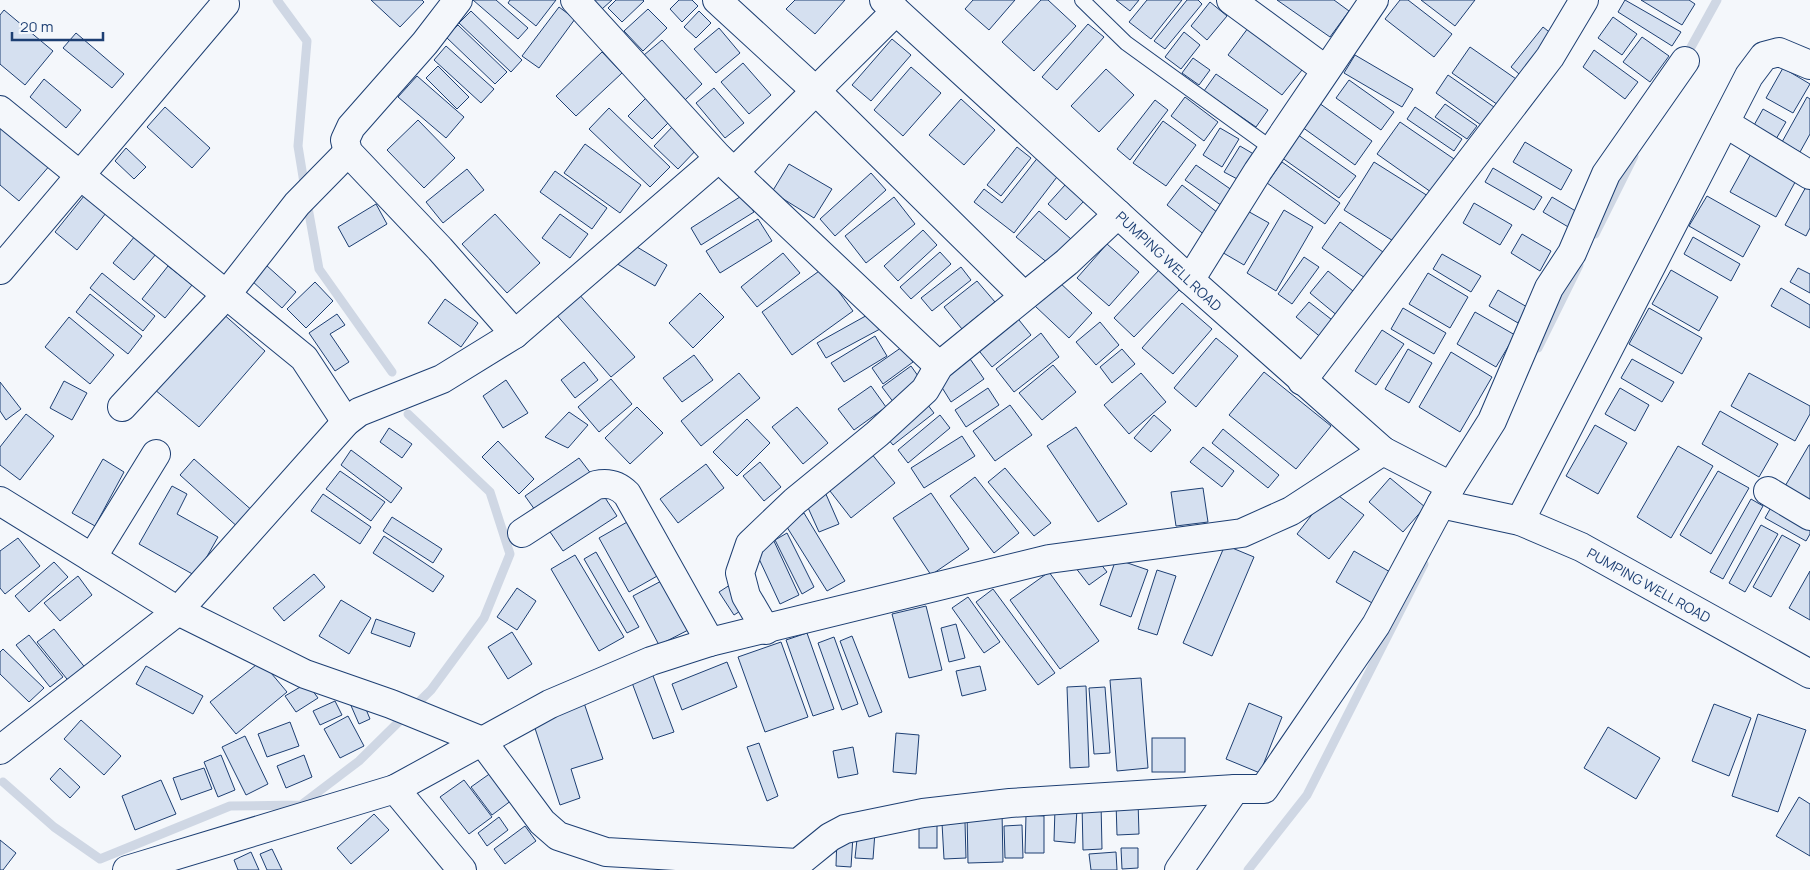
<svg xmlns="http://www.w3.org/2000/svg" width="1810" height="870" font-family="Manrope,sans-serif">
  <style>
    .lines { fill: none; stroke-linecap: round; stroke-linejoin: round }
    .stream { stroke: #cfd7e4; stroke-width: 9 }
    .building { fill: #d5e0f0; stroke: #1d3f73 }
    .service-casing { stroke: #1d3f73; stroke-width: 16 }
    .minor-casing { stroke: #1d3f73; stroke-width: 30 }
    .service { stroke: #f4f7fb; stroke-width: 14 }
    .minor { stroke: #f4f7fb; stroke-width: 28 }
    .labels { text-anchor: middle; dominant-baseline: central; stroke-width: 4; stroke-linejoin: round; paint-order: stroke }
    .street-label { font-size: 14px; fill: #1d3f73; stroke: #f4f7fb }
  </style>
  <rect width="100%" height="100%" fill="#f4f7fb"/>
  <g class="lines">
    <g class="stream">
      <path d="M277 0 307 41 298 146 305 189"/>
      <path d="M1685 58 1717 0"/>
      <path d="M307 202 319 269 392 372"/>
      <path d="M1595 234 1634 156"/>
      <path d="M1538 348 1579 265"/>
      <path d="M3 782 54 827 100 859 230 806 301 805 359 761 431 690 484 618 510 554 490 492 408 414"/>
      <path d="M1248 870 1307 795 1424 564"/>
    </g>
  </g>
  <g class="building">
    <path d="M371 0H422L424 2 400 27Z"/>
    <path d="M473 0H496L528 28 518 39Z"/>
    <path d="M510 0H556L536 26 508 3Z"/>
    <path d="M593 0H612L602 9Z"/>
    <path d="M616 0H643L644 1 622 22 608 8Z"/>
    <path d="M679 0H692L698 6 682 22 670 9Z"/>
    <path d="M795 0H845L815 34 786 9Z"/>
    <path d="M973 0H1015L989 30 965 9Z"/>
    <path d="M1041 0H1048L1076 26 1034 71 1002 42Z"/>
    <path d="M1116 0H1139L1130 11Z"/>
    <path d="M1147 0H1182L1151 39 1129 22Z"/>
    <path d="M1187 0H1198L1202 4 1165 49 1154 41Z"/>
    <path d="M1277 0H1334L1349 11 1330 37Z"/>
    <path d="M1400 0H1408L1452 34 1434 57 1385 19Z"/>
    <path d="M1421 0H1475L1455 26Z"/>
    <path d="M1625 0 1681 32 1672 46 1618 12Z"/>
    <path d="M1641 0H1689L1695 4 1682 25Z"/>
    <path d="M1210 2 1227 16 1207 40 1191 26Z"/>
    <path d="M559 7 575 19 539 68 522 56Z"/>
    <path d="M648 9 667 28 643 51 624 31Z"/>
    <path d="M4 10 53 51 25 85 0 64V15Z"/>
    <path d="M471 11 522 60 511 72 459 23Z"/>
    <path d="M699 11 711 23 696 38 684 27Z"/>
    <path d="M1613 17 1637 34 1622 55 1598 38Z"/>
    <path d="M1088 24 1104 37 1057 90 1042 77Z"/>
    <path d="M1251 24 1306 65 1282 95 1228 55Z"/>
    <path d="M458 25 507 72 495 84 446 37Z"/>
    <path d="M1543 27 1558 39 1526 80 1511 67Z"/>
    <path d="M719 28 740 53 716 73 694 49Z"/>
    <path d="M1184 32 1200 45 1181 69 1165 57Z"/>
    <path d="M76 33 124 74 112 88 63 48Z"/>
    <path d="M1642 37 1669 56 1650 82 1623 62Z"/>
    <path d="M892 39 911 55 871 101 852 85Z"/>
    <path d="M662 40 702 84 685 100 644 55Z"/>
    <path d="M446 46 494 89 481 103 434 60Z"/>
    <path d="M1470 47 1519 81 1501 107 1452 73Z"/>
    <path d="M1594 50 1638 82 1625 99 1583 67Z"/>
    <path d="M602 52 622 73 576 116 556 96Z"/>
    <path d="M1355 55 1413 89 1402 107 1344 73Z"/>
    <path d="M1193 58 1210 70 1199 85 1182 73Z"/>
    <path d="M743 63 771 95 749 114 721 82Z"/>
    <path d="M438 66 469 97 457 109 426 78Z"/>
    <path d="M911 67 941 93 903 136 874 110Z"/>
    <path d="M1783 68 1810 84 1793 113 1766 98Z"/>
    <path d="M1106 69 1134 95 1099 132 1071 106Z"/>
    <path d="M1216 74 1268 110 1256 127 1204 91Z"/>
    <path d="M1448 75 1494 107 1481 125 1436 93Z"/>
    <path d="M417 76 464 117 446 138 398 97Z"/>
    <path d="M44 79 81 110 66 128 30 97Z"/>
    <path d="M1349 80 1394 112 1381 130 1336 98Z"/>
    <path d="M714 88 744 123 725 138 696 103Z"/>
    <path d="M649 95 673 118 652 139 628 116Z"/>
    <path d="M1185 97 1218 122 1204 141 1171 116Z"/>
    <path d="M1807 97 1810 99V134L1800 152 1782 142Z"/>
    <path d="M961 99 995 130 964 165 929 135Z"/>
    <path d="M1155 100 1168 110 1130 160 1117 149Z"/>
    <path d="M1319 103 1372 141 1355 165 1302 127Z"/>
    <path d="M1445 104 1477 126 1467 139 1435 117Z"/>
    <path d="M165 107 210 148 192 168 147 127Z"/>
    <path d="M1415 107 1462 139 1454 151 1407 119Z"/>
    <path d="M609 108 670 167 650 187 589 129Z"/>
    <path d="M1763 109 1786 122 1776 139 1753 127Z"/>
    <path d="M418 120 455 158 424 188 387 150Z"/>
    <path d="M0 121 51 164 19 201 0 185Z"/>
    <path d="M1163 121 1196 145 1166 186 1133 163Z"/>
    <path d="M1400 122 1454 159 1431 192 1377 154Z"/>
    <path d="M675 124 699 147 678 169 654 146Z"/>
    <path d="M1220 128 1239 139 1222 167 1203 155Z"/>
    <path d="M1294 132 1356 176 1339 198 1278 155Z"/>
    <path d="M1525 142 1572 170 1561 190 1513 162Z"/>
    <path d="M585 144 641 185 620 213 564 173Z"/>
    <path d="M1240 146 1257 156 1241 181 1224 172Z"/>
    <path d="M1017 147 1031 158 1001 196 987 185Z"/>
    <path d="M126 148 146 167 134 179 115 161Z"/>
    <path d="M1753 150 1799 175 1776 217 1730 192Z"/>
    <path d="M1039 156 1060 173 1014 233 974 202 984 189 1002 203Z"/>
    <path d="M1282 162 1340 203 1325 224 1267 183Z"/>
    <path d="M1374 162 1428 196 1398 244 1344 210Z"/>
    <path d="M789 164 832 189 814 218 772 192Z"/>
    <path d="M1196 165 1236 193 1225 208 1185 180Z"/>
    <path d="M1493 168 1542 197 1534 210 1485 182Z"/>
    <path d="M467 169 484 190 443 223 426 202Z"/>
    <path d="M555 171 607 208 592 229 540 192Z"/>
    <path d="M871 173 886 190 835 236 820 219Z"/>
    <path d="M1065 185 1084 201 1066 220 1048 204Z"/>
    <path d="M1182 185 1222 216 1206 236 1167 205Z"/>
    <path d="M1807 185 1810 186V228L1806 236 1785 225Z"/>
    <path d="M743 195 754 212 701 245 691 228Z"/>
    <path d="M84 196 106 213 77 250 55 232Z"/>
    <path d="M1707 196 1760 226 1743 257 1689 226Z"/>
    <path d="M894 197 915 224 866 263 845 236Z"/>
    <path d="M1552 197 1579 213 1570 228 1543 212Z"/>
    <path d="M1474 203 1512 225 1500 245 1463 223Z"/>
    <path d="M376 204 387 224 349 247 338 227Z"/>
    <path d="M1244 209 1269 223 1244 265 1220 251Z"/>
    <path d="M1284 210 1313 227 1276 291 1247 273Z"/>
    <path d="M1039 211 1071 239 1049 264 1016 237Z"/>
    <path d="M495 214 540 263 507 293 462 244Z"/>
    <path d="M560 214 588 234 570 258 542 238Z"/>
    <path d="M758 219 772 241 720 273 706 251Z"/>
    <path d="M1340 222 1383 252 1365 278 1322 248Z"/>
    <path d="M923 230 937 245 898 281 884 266Z"/>
    <path d="M1522 234 1551 251 1540 271 1511 253Z"/>
    <path d="M135 236 156 254 134 280 113 263Z"/>
    <path d="M1693 237 1740 264 1731 281 1684 254Z"/>
    <path d="M627 241 667 265 655 286 614 262Z"/>
    <path d="M1107 244 1139 272 1109 306 1077 278Z"/>
    <path d="M940 252 951 264 911 299 900 287Z"/>
    <path d="M783 253 800 273 757 307 741 287Z"/>
    <path d="M1442 254 1481 276 1471 292 1433 269Z"/>
    <path d="M1304 257 1319 267 1292 304 1278 294Z"/>
    <path d="M266 265 296 292 282 308 252 281Z"/>
    <path d="M168 266 192 285 165 318 142 299Z"/>
    <path d="M961 267 971 280 932 311 921 298Z"/>
    <path d="M1798 268 1810 274V293L1790 282Z"/>
    <path d="M822 269 853 311 792 355 762 312Z"/>
    <path d="M1160 269 1180 289 1134 337 1114 318Z"/>
    <path d="M1671 270 1718 297 1699 331 1652 304Z"/>
    <path d="M1328 271 1358 295 1339 317 1310 293Z"/>
    <path d="M102 273 155 316 143 331 90 288Z"/>
    <path d="M1428 273 1468 297 1450 328 1409 304Z"/>
    <path d="M977 281 995 302 962 329 944 307Z"/>
    <path d="M1058 281 1092 313 1069 338 1035 306Z"/>
    <path d="M315 282 333 301 306 328 287 309Z"/>
    <path d="M1781 288 1810 305V328L1771 306Z"/>
    <path d="M1498 290 1527 307 1518 323 1489 306Z"/>
    <path d="M577 292 635 357 611 377 554 312Z"/>
    <path d="M700 293 724 317 693 348 669 323Z"/>
    <path d="M90 294 142 336 128 354 76 312Z"/>
    <path d="M445 299 478 323 461 347 428 323Z"/>
    <path d="M1309 302 1336 323 1323 339 1296 317Z"/>
    <path d="M1182 303 1212 329 1173 374 1142 348Z"/>
    <path d="M1403 308 1446 333 1434 354 1391 329Z"/>
    <path d="M1649 308 1702 338 1682 374 1629 344Z"/>
    <path d="M1011 310 1031 335 992 367 972 342Z"/>
    <path d="M221 312 265 351 199 427 154 389Z"/>
    <path d="M1475 312 1515 335 1496 367 1457 344Z"/>
    <path d="M871 313 880 329 826 358 817 343Z"/>
    <path d="M337 314 345 325 330 334 349 362 335 371 309 333Z"/>
    <path d="M69 317 114 355 90 384 45 347Z"/>
    <path d="M1100 322 1119 345 1096 365 1076 342Z"/>
    <path d="M1382 330 1404 344 1376 385 1355 371Z"/>
    <path d="M1041 333 1059 357 1014 392 996 369Z"/>
    <path d="M875 336 887 356 844 382 831 363Z"/>
    <path d="M1216 338 1238 356 1196 407 1174 388Z"/>
    <path d="M902 347 913 362 883 384 872 368Z"/>
    <path d="M1122 349 1135 364 1112 383 1100 367Z"/>
    <path d="M1408 349 1432 363 1409 403 1385 389Z"/>
    <path d="M1451 352 1492 377 1460 432 1419 407Z"/>
    <path d="M694 355 713 380 682 402 663 378Z"/>
    <path d="M968 356 984 379 951 402 936 378Z"/>
    <path d="M1632 359 1674 382 1662 402 1621 378Z"/>
    <path d="M584 362 598 380 575 398 561 380Z"/>
    <path d="M1053 365 1076 392 1042 420 1019 393Z"/>
    <path d="M911 366 923 383 894 403 882 387Z"/>
    <path d="M1264 372 1331 426 1296 469 1229 415Z"/>
    <path d="M739 373 760 398 701 446 681 421Z"/>
    <path d="M1141 373 1166 402 1129 434 1104 405Z"/>
    <path d="M1749 373 1810 406V414L1795 441 1731 406Z"/>
    <path d="M611 379 632 404 599 432 578 407Z"/>
    <path d="M506 380 528 413 503 428 483 396Z"/>
    <path d="M64 381 87 393 72 420 50 408Z"/>
    <path d="M0 382 21 409 6 420 0 411Z"/>
    <path d="M871 386 886 407 854 430 838 409Z"/>
    <path d="M988 388 999 405 966 427 955 410Z"/>
    <path d="M1620 388 1649 405 1635 431 1605 414Z"/>
    <path d="M924 400 934 413 893 445 883 433Z"/>
    <path d="M1010 405 1032 435 995 461 973 431Z"/>
    <path d="M637 407 663 433 630 464 605 438Z"/>
    <path d="M797 407 828 443 803 464 772 427Z"/>
    <path d="M1720 411 1778 444 1759 477 1702 444Z"/>
    <path d="M569 412 588 425 568 448 545 437Z"/>
    <path d="M26 414 54 436 20 480 0 465V447Z"/>
    <path d="M940 415 950 428 908 463 898 450Z"/>
    <path d="M1154 415 1171 430 1151 452 1134 438Z"/>
    <path d="M747 419 770 443 737 476 713 452Z"/>
    <path d="M1595 425 1627 443 1598 494 1566 476Z"/>
    <path d="M1076 427 1127 504 1098 522 1047 446Z"/>
    <path d="M389 428 412 444 402 458 380 442Z"/>
    <path d="M1223 429 1279 475 1268 488 1212 443Z"/>
    <path d="M962 436 975 456 924 488 911 468Z"/>
    <path d="M498 441 534 479 519 494 482 457Z"/>
    <path d="M1809 445H1810V503L1784 488Z"/>
    <path d="M1678 446 1713 466 1671 538 1637 517Z"/>
    <path d="M1203 447 1234 471 1222 487 1190 462Z"/>
    <path d="M867 448 895 483 851 518 823 482Z"/>
    <path d="M351 450 402 488 391 503 341 465Z"/>
    <path d="M579 458 595 479 540 517 525 496Z"/>
    <path d="M103 459 124 472 95 526 72 513Z"/>
    <path d="M194 459 255 513 240 529 180 475Z"/>
    <path d="M760 462 781 487 764 501 743 476Z"/>
    <path d="M706 464 724 488 678 523 660 499Z"/>
    <path d="M1005 468 1051 523 1034 536 988 482Z"/>
    <path d="M340 471 385 502 371 521 326 489Z"/>
    <path d="M1718 471 1749 488 1711 554 1680 535Z"/>
    <path d="M975 477 1019 533 994 553 950 496Z"/>
    <path d="M1390 478 1425 507 1403 532 1369 502Z"/>
    <path d="M172 486 187 494 177 514 218 537 196 576 139 544Z"/>
    <path d="M598 487 617 516 563 551 544 523Z"/>
    <path d="M1203 488 1208 522 1176 526 1171 492Z"/>
    <path d="M1331 490 1364 515 1329 559 1297 534Z"/>
    <path d="M825 492 839 524 819 532 805 501Z"/>
    <path d="M931 493 969 549 931 575 893 518Z"/>
    <path d="M323 494 371 527 360 544 311 511Z"/>
    <path d="M1751 499 1763 506 1723 579 1710 572Z"/>
    <path d="M1774 502 1810 523V534L1806 541 1765 518Z"/>
    <path d="M804 513 845 581 827 591 785 524Z"/>
    <path d="M392 517 442 549 433 563 383 531Z"/>
    <path d="M636 517 666 571 629 592 599 538Z"/>
    <path d="M1761 525 1778 534 1745 592 1729 583Z"/>
    <path d="M787 533 814 587 802 594 775 540Z"/>
    <path d="M1782 535 1800 545 1771 597 1753 587Z"/>
    <path d="M384 536 444 576 433 592 373 553Z"/>
    <path d="M18 538 40 566 5 594 0 588V551Z"/>
    <path d="M773 539 799 595 780 604 754 548Z"/>
    <path d="M1225 545 1254 557 1212 656 1183 643Z"/>
    <path d="M1354 551 1397 576 1379 607 1336 582Z"/>
    <path d="M596 552 639 627 627 633 584 559Z"/>
    <path d="M1093 554 1107 572 1089 585 1075 567Z"/>
    <path d="M575 555 624 637 599 651 551 569Z"/>
    <path d="M1116 559 1148 570 1131 617 1100 605Z"/>
    <path d="M54 562 68 577 29 612 15 596Z"/>
    <path d="M1157 570 1176 576 1157 635 1138 629Z"/>
    <path d="M1810 571V620L1789 608Z"/>
    <path d="M1049 572 1099 641 1060 669 1010 600Z"/>
    <path d="M314 574 325 587 284 621 273 608Z"/>
    <path d="M78 576 92 595 60 621 44 603Z"/>
    <path d="M667 578 694 627 659 645 633 596Z"/>
    <path d="M733 583 748 606 734 615 719 592Z"/>
    <path d="M517 588 536 601 517 630 497 617Z"/>
    <path d="M993 589 1055 673 1038 685 976 602Z"/>
    <path d="M968 597 1000 642 984 653 952 608Z"/>
    <path d="M341 600 371 618 349 654 319 636Z"/>
    <path d="M926 606 942 670 909 678 892 614Z"/>
    <path d="M376 619 415 633 410 647 371 633Z"/>
    <path d="M956 624 965 658 949 662 941 628Z"/>
    <path d="M54 629 87 670 71 684 37 642Z"/>
    <path d="M512 632 532 664 508 679 488 647Z"/>
    <path d="M807 633 834 709 813 716 786 640Z"/>
    <path d="M29 635 63 677 50 687 16 645Z"/>
    <path d="M852 636 882 712 869 717 840 641Z"/>
    <path d="M834 637 858 704 842 710 818 643Z"/>
    <path d="M781 642 808 717 765 732 738 657Z"/>
    <path d="M3 649 44 688 29 702 0 674V652Z"/>
    <path d="M261 661 287 692 236 734 210 702Z"/>
    <path d="M727 662 737 687 682 710 672 684Z"/>
    <path d="M649 665 674 732 653 739 628 672Z"/>
    <path d="M146 666 203 696 193 714 136 684Z"/>
    <path d="M980 666 986 690 962 696 956 671Z"/>
    <path d="M1141 678 1148 768 1117 771 1110 680Z"/>
    <path d="M307 683 318 698 296 712 285 696Z"/>
    <path d="M1086 686 1089 767 1070 768 1067 687Z"/>
    <path d="M1105 687 1110 753 1094 754 1089 688Z"/>
    <path d="M361 697 370 719 359 724 349 701Z"/>
    <path d="M583 700 603 759 571 769 580 798 560 805 531 716Z"/>
    <path d="M335 701 342 715 320 725 313 711Z"/>
    <path d="M1249 703 1282 717 1260 773 1226 759Z"/>
    <path d="M1714 704 1751 718 1729 776 1692 761Z"/>
    <path d="M1758 714 1806 730 1778 812 1732 796Z"/>
    <path d="M348 716 364 746 340 758 324 729Z"/>
    <path d="M81 720 121 756 104 775 64 739Z"/>
    <path d="M290 722 299 746 267 757 258 734Z"/>
    <path d="M1608 727 1660 758 1636 799 1584 768Z"/>
    <path d="M896 733 919 735 916 774 893 772Z"/>
    <path d="M245 736 268 784 246 795 222 747Z"/>
    <rect x="1152" y="738" width="33" height="34"/>
    <path d="M759 743 778 796 767 801 747 747Z"/>
    <path d="M853 747 858 774 838 778 833 751Z"/>
    <path d="M221 755 235 790 218 797 204 762Z"/>
    <path d="M304 755 312 777 286 788 277 766Z"/>
    <path d="M60 768 80 787 70 798 50 779Z"/>
    <path d="M204 768 212 789 181 800 173 778Z"/>
    <path d="M495 770 516 797 492 815 471 787Z"/>
    <path d="M161 780 176 814 135 830 122 796Z"/>
    <path d="M464 780 492 817 469 834 440 797Z"/>
    <path d="M1799 797 1810 804V856L1776 836Z"/>
    <path d="M1138 801 1139 834 1117 835 1116 802Z"/>
    <path d="M1101 803 1102 849 1083 850 1082 804Z"/>
    <path d="M1055 808 1077 809 1075 843 1054 841Z"/>
    <path d="M1002 812 1003 862 968 863 967 813Z"/>
    <path d="M374 814 389 830 351 864 337 848Z"/>
    <rect x="919" y="815" width="18" height="33"/>
    <path d="M1026 815 1044 816V853H1025Z"/>
    <path d="M499 817 508 830 487 846 478 833Z"/>
    <path d="M965 822 966 858 944 859 942 823Z"/>
    <path d="M1022 825 1023 858H1005L1004 826Z"/>
    <path d="M525 826 536 841 505 864 494 849Z"/>
    <path d="M858 830 875 832 873 859 855 858Z"/>
    <path d="M837 835 853 836 851 867 836 866Z"/>
    <path d="M0 840 16 853 3 870H0Z"/>
    <path d="M1121 848H1138V868L1122 869Z"/>
    <path d="M272 849 282 870H267L260 854Z"/>
    <path d="M251 852 259 870H238L234 860Z"/>
    <path d="M1116 852 1117 870H1091L1089 854Z"/>
  </g>
  <g class="lines">
    <g class="service-casing">
      <path id="service" d="M1082 0 1126 43 1274 150"/>
    </g>
    <g class="minor-casing">
      <g id="minor">
        <path d="M458 0 425 43 351 127 345 140 348 152 440 249 515 334"/>
        <path d="M575 0 719 158 939 366"/>
        <path d="M717 0 816 91 1023 295"/>
        <path d="M884 0 1190 280 1383 451 1451 486 1441 504 1520 521 1581 547 1810 674"/>
        <path d="M1231 0 1326 70"/>
        <path d="M0 110 304 358 346 422"/>
        <path d="M1725 123 1810 175"/>
        <path d="M734 172 896 11"/>
        <path d="M0 270 225 4"/>
        <path d="M1190 280 1258 171 1374 0"/>
        <path d="M1302 381 1550 57 1584 0"/>
        <path d="M122 407 226 295 297 204 348 152"/>
        <path d="M1451 486 1492 421 1549 288 1572 253 1606 174 1685 61"/>
        <path d="M1768 491 1810 516"/>
        <path d="M0 501 178 611 305 674 391 704 482 741 542 822 558 836 606 852 798 863 830 837 845 829 923 813 1010 803 1235 789"/>
        <path d="M1520 521 1749 76 1764 56 1779 52 1810 65"/>
        <path d="M522 533 596 485C609 482 618 485 627 494L710 642"/>
        <path d="M92 558 156 454"/>
        <path d="M766 630 746 596 740 573 750 544 795 501 877 434 925 390 939 366 1067 262 1118 214"/>
        <path d="M0 750 178 611 346 422 359 412 442 379 515 334 719 158"/>
        <path d="M127 870 395 789"/>
        <path d="M462 870 395 789 550 704 651 661 710 642 1049 559 1242 533 1291 511 1383 451"/>
        <path d="M1179 870 1235 789H1264L1376 625 1441 504"/>
      </g>
    </g>
    <use href="#service" class="service"/>
    <use href="#minor" class="minor"/>
  </g>
  <g class="labels">
    <g class="street-label">
      <text transform="translate(1169 261) rotate(43)">PUMPING WELL ROAD</text>
      <text transform="translate(1649 585) rotate(29)">PUMPING WELL ROAD</text>
    </g>
  </g>
  <path d="M12 32v8h91v-8" fill="none" stroke="#1d3f73" stroke-width="2.5"/>
  <text x="20" y="32" font-size="15" fill="#1d3f73" stroke="#f4f7fb" stroke-width="4" paint-order="stroke">20 m</text>
</svg>
